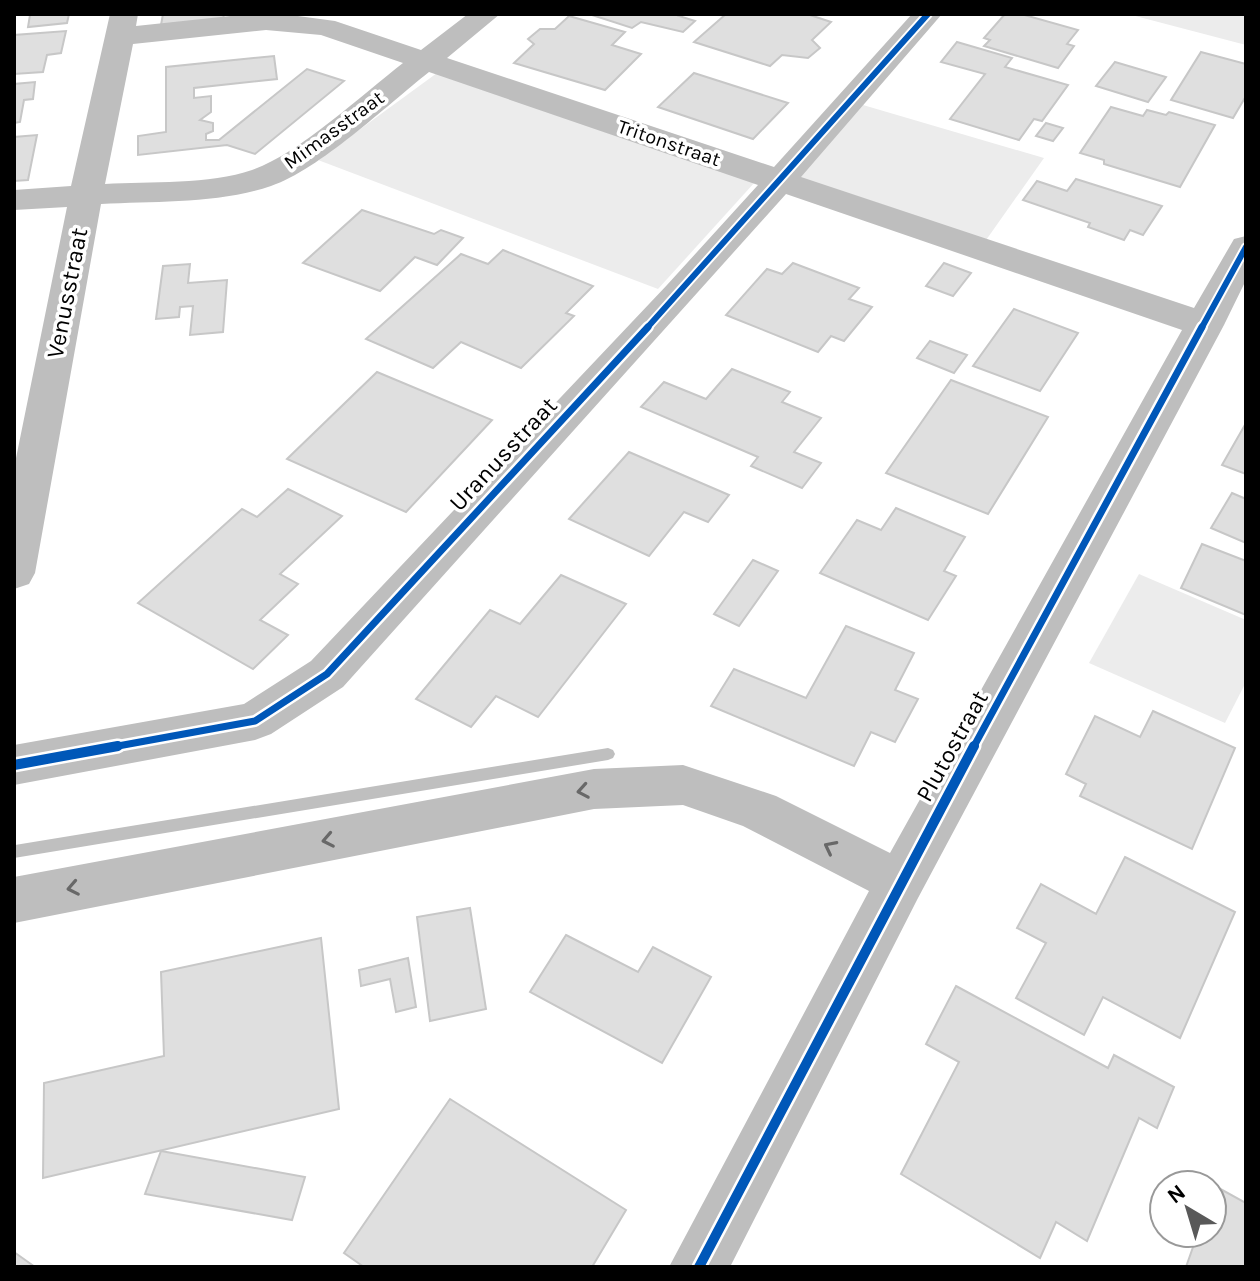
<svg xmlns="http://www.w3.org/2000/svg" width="1260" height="1281" font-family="Karla,sans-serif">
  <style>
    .green { fill: #ececec }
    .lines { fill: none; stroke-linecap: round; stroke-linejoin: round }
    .stream { fill: #bfbfbf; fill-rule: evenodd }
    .building { fill: #dfdfdf; stroke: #c7c7c7; stroke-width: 2 }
    .minor { fill: #bebebe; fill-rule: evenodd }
    .cycleway-far2-casing { stroke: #fff; stroke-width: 10 }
    .cycleway-far1-casing { stroke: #fff; stroke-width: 12 }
    .cycleway-casing { stroke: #fff; stroke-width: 15 }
    .cycleway-far2 { stroke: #0057b8; stroke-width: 6 }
    .cycleway-far1 { stroke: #0057b8; stroke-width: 7 }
    .cycleway { stroke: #0057b8; stroke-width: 10 }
    .oneway { stroke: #686868 }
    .labels { text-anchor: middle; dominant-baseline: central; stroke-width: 7; stroke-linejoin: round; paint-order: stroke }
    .far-street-label { font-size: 20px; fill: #000; stroke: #fff }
    .street-label { font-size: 24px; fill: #000; stroke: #fff }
  </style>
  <rect width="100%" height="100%" fill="#fff"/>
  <g class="green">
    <path d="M1128 14H1246V45L1143 18Z"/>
    <path d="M437 73 755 182 658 289 318 160Z"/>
    <path d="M863 105 1044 158 984 243 796 178Z"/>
    <path d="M1139 574 1246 620V682L1225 723 1089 663Z"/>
  </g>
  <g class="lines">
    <path class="stream" d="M608 748 613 750 615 754 613 758 608 760 14 858 15 845Z"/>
  </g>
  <g class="building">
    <path d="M14 14H69L67 23 28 27 30 15Z"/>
    <path d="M163 14H224L223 20 161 25Z"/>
    <path d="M589 14H682L679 16 695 21 683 32 641 22 632 28Z"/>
    <path d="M726 14H807L831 22 812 40 820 48 808 58 782 55 770 66 694 42Z"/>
    <path d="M1005 14H1021L1078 30 1067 44 1074 46 1058 68 984 46 990 40 984 38Z"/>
    <path d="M569 16 625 32 612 45 641 54 605 90 514 63 534 44 528 39 540 29H555Z"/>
    <path d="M66 31 61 53 47 55 43 72 14 74V35Z"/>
    <path d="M957 42 1012 58 1005 67 1068 85 1042 121 1034 119 1019 140 950 119 985 74 941 62Z"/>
    <path d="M1201 52 1246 64V96L1233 118 1171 100Z"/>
    <path d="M274 56 277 79 194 88V98L211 96V112L200 120 213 123V131L206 134V140H219L307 69 344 81 255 154 227 145 138 155V136L166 132V67Z"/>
    <path d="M1115 62 1166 77 1148 102 1096 86Z"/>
    <path d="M694 73 788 103 753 139 658 107Z"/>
    <path d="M35 82 33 99 24 100 20 122 14 123V84Z"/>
    <path d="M1111 107 1143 116 1147 110 1166 115 1169 112 1215 125 1180 187 1104 164V160L1080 153Z"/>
    <path d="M1046 123 1063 128 1053 141 1036 136Z"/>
    <path d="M37 135 28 180 14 181V137Z"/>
    <path d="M1076 179 1162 206 1143 235 1130 230 1124 240 1088 227 1090 223 1023 200 1037 181 1067 191Z"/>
    <path d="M362 210 434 234 441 230 463 238 437 265 415 257 380 291 303 263Z"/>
    <path d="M503 250 593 286 566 313 574 316 521 368 461 342 433 368 366 339 461 254 488 264Z"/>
    <path d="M793 263 859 288 849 299 872 307 844 341 831 336 818 352 726 315 767 269 782 274Z"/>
    <path d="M944 263 971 273 953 296 926 286Z"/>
    <path d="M190 264 188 283 227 280 223 332 190 335 193 306 180 307 179 317 156 319 163 266Z"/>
    <path d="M1014 309 1078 333 1040 391 973 366Z"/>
    <path d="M930 341 967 355 954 373 917 358Z"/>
    <path d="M732 369 790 392 782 402 821 418 794 452 821 463 802 488 751 466 758 457 641 407 664 382 706 399Z"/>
    <path d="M377 372 492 420 406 512 287 459Z"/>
    <path d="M951 380 1048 417 988 514 886 473Z"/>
    <path d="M1246 423V474L1222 465Z"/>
    <path d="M629 452 729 495 708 522 684 512 649 556 569 519Z"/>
    <path d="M288 489 342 516 280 574 298 584 260 620 288 635 253 669 138 603 242 509 257 517Z"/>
    <path d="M1232 493 1246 499V543L1211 528Z"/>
    <path d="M896 508 965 537 944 571 956 576 928 620 820 573 857 520 881 530Z"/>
    <path d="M1202 544 1246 561V615L1181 588Z"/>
    <path d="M753 560 778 571 739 626 714 614Z"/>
    <path d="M561 575 626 604 538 717 496 696 471 727 416 699 490 610 520 624Z"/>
    <path d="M846 626 914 653 895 690 918 699 895 742 871 732 854 766 711 706 734 669 806 698Z"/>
    <path d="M1153 711 1235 748 1192 849 1080 796 1086 784 1066 774 1095 716 1140 737Z"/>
    <path d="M1125 857 1235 912 1180 1038 1103 997 1084 1035 1016 998 1046 943 1017 928 1041 884 1096 914Z"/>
    <path d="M470 908 486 1009 430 1021 417 917Z"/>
    <path d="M566 935 638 972 653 947 711 977 662 1063 530 992Z"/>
    <path d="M321 938 339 1109 43 1178 44 1083 164 1056 161 972Z"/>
    <path d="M408 958 416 1007 396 1012 390 979 361 986 359 970Z"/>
    <path d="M956 986 1108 1068 1114 1055 1174 1087 1157 1128 1139 1118 1087 1241 1056 1222 1040 1258 901 1174 959 1062 926 1044Z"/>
    <path d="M450 1099 626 1210 592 1267H364L344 1253Z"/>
    <path d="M161 1151 305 1177 292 1220 145 1194Z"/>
    <path d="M1215 1186 1246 1203V1267H1186L1198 1233H1212V1195Z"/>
    <path d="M14 1252 35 1267H14Z"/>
  </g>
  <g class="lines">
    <path class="minor" d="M110 14H138L136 26 249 14H283L335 21 421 50 468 14H500L447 58 774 167 912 14H942L801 177 1194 308 1234 239 1246 236V280L1224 325 918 898 730 1267H669L869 891 743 826 683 805 594 809 14 923V877L594 769 683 765 776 796 890 853 1182 330 786 194 343 687 271 734 255 740 14 785V745L244 704 311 661 667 285 758 185 429 72C387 105 319 170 271 186 218 204 156 201 101 204L35 573 29 584 14 589V468L67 207 14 210V190L71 186ZM266 30 321 35 403 63C363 94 297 155 252 170 210 185 149 181 105 184L133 44Z"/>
    <g class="cycleway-far2-casing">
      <g id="cycleway-far2">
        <path d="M646 329 928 14"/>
        <path d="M1201 329 1246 247"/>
      </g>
    </g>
    <g class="cycleway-far1-casing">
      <g id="cycleway-far1">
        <path d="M107 748 255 721 327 674 648 327"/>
        <path d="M973 748 1202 327"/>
      </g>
    </g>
    <g class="cycleway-casing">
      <g id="cycleway">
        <path d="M14 765 118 746"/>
        <path d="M699 1267 974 746"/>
      </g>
    </g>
    <use href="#cycleway-far2" class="cycleway-far2"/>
    <use href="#cycleway-far1" class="cycleway-far1"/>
    <use href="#cycleway" class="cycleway"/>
  </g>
  <defs><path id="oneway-chevron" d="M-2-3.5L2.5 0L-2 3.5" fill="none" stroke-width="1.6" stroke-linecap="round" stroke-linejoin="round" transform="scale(2)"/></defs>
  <g class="oneway">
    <use href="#oneway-chevron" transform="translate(583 791) rotate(170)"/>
    <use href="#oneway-chevron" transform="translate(328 840) rotate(169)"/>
    <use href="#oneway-chevron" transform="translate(830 847) rotate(-153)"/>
    <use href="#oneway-chevron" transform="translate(73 888) rotate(169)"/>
  </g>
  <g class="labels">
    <g class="far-street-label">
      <text transform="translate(334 130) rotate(-36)">Mimasstraat</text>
      <text transform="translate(669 143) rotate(19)">Tritonstraat</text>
    </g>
    <g class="street-label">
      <text transform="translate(67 293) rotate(-79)">Venusstraat</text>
      <text transform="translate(503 454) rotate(-47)">Uranusstraat</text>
      <text transform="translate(952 746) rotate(-61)">Plutostraat</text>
    </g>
  </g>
  <rect width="1260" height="1281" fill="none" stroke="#000000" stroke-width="32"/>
  <g transform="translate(1188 1209) rotate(322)"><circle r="38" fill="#ffffff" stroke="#999999" stroke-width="2"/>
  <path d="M0-6L14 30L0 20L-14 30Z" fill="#595959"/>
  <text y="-12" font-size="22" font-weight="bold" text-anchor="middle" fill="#000000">N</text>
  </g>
</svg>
